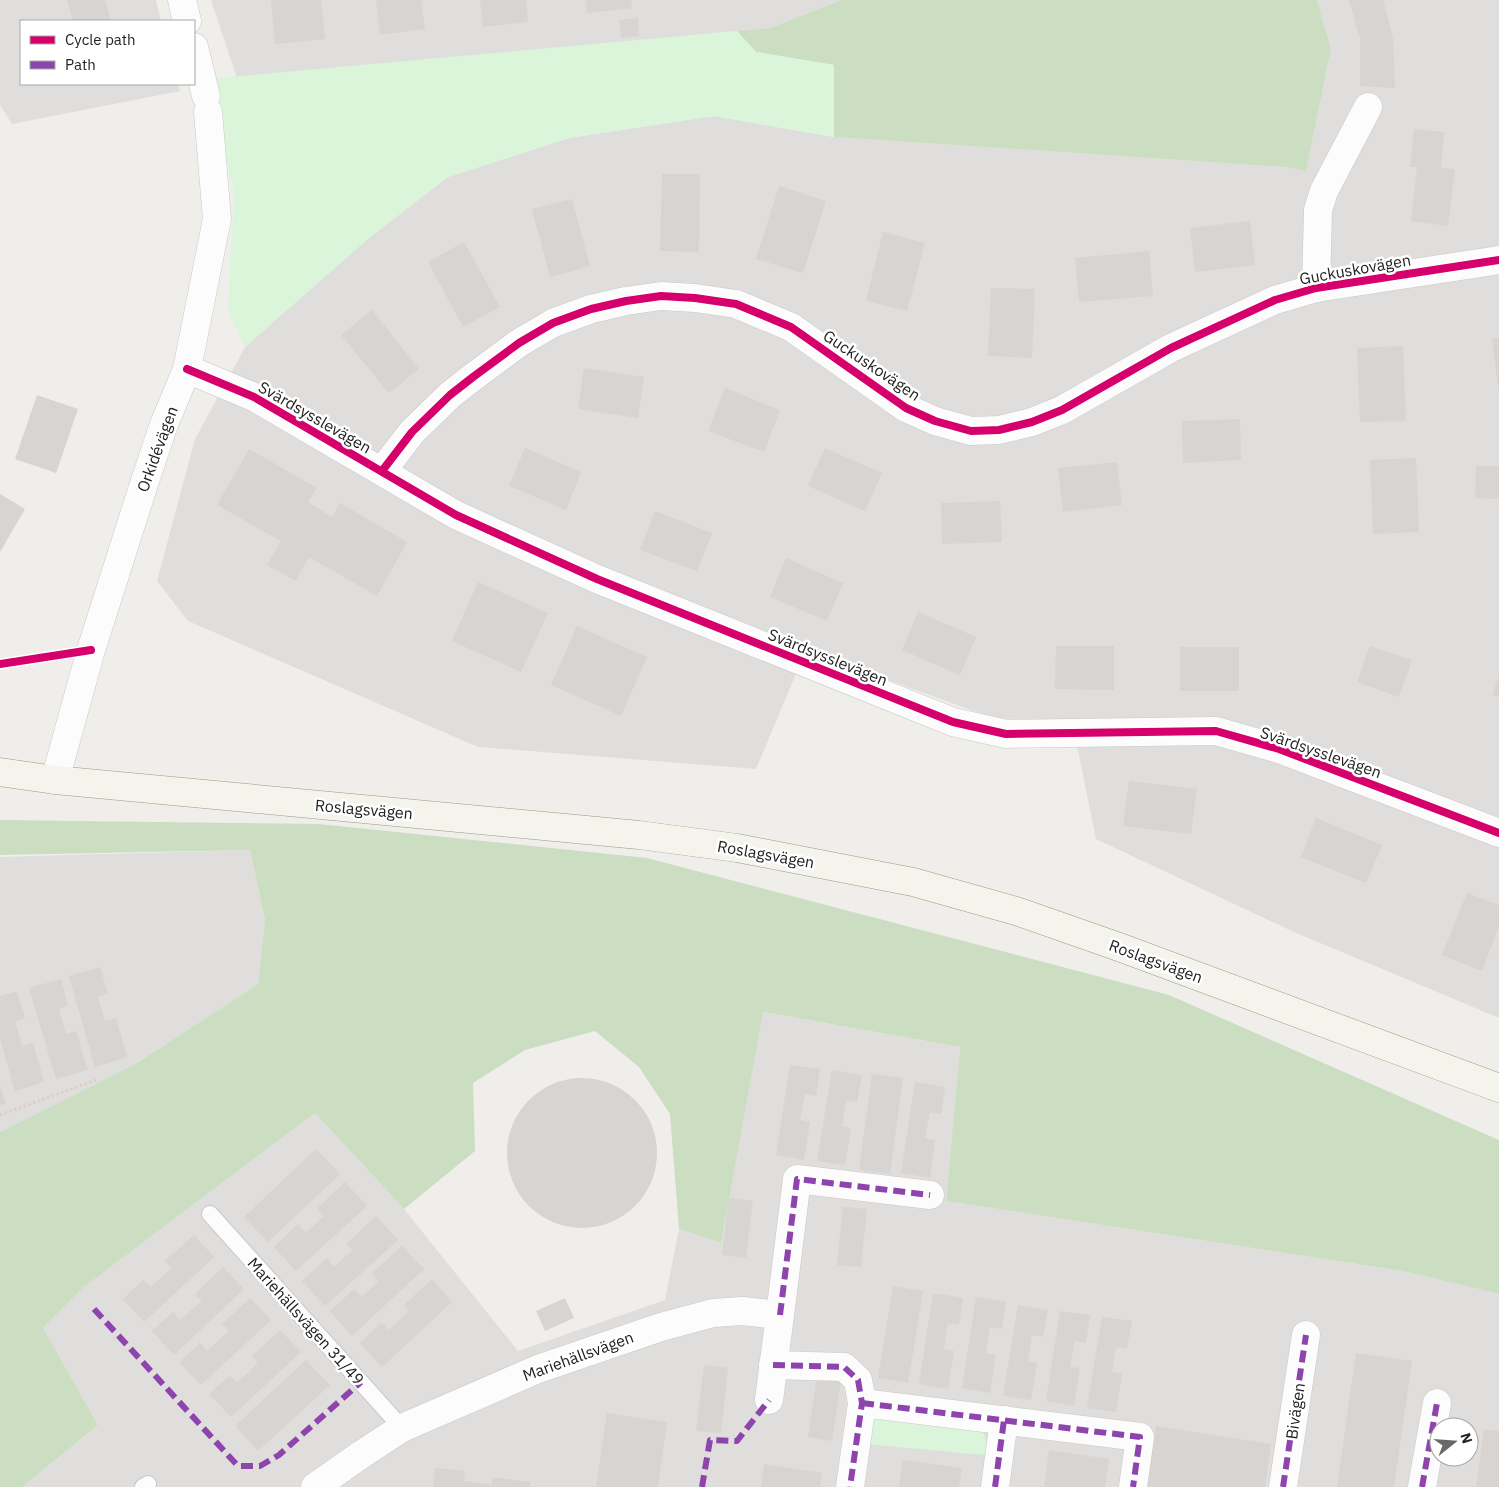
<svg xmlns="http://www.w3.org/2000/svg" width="1499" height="1487" font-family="'IBM Plex Sans',sans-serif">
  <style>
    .residential { fill: #dfdedc; fill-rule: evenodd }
    .forest { fill: #cbdec1 }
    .park { fill: #daf5da }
    .parking { fill: #e0dfde }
    .building { fill: #d7d4d2 }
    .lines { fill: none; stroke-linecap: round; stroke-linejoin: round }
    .service-casing { stroke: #c9c8c7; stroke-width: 18 }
    .minor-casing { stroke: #c9c8c7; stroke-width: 29 }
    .secondary-casing { stroke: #999a82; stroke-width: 29 }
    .path { stroke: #dccecd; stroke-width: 3; stroke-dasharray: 2.5 2.5; stroke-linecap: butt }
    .service { stroke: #fdfcfc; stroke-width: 16 }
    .minor { stroke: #fdfcfc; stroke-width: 28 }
    .secondary { stroke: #f4f4ed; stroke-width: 28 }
    .quiet { stroke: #8e44ad; stroke-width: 6; stroke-dasharray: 12 6; stroke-linecap: butt }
    .cycleway-casing { stroke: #fff; stroke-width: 11 }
    .cycleway { stroke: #d6006c; stroke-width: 8 }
    .labels { text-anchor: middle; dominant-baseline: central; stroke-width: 5; stroke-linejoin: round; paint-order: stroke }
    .street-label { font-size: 16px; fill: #222; stroke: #fff }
  </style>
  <rect width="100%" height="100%" fill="#f0eeeb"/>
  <g class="residential">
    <path d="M0 0H156L161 21H21V84H178L180 91 12 124 0 105Z"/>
    <path d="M211 0H841L770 28 237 78Z"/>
    <path d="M1317 0H1499V1018L1294 932 1096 839 1072 721 993 718 806 650 756 769 478 747 188 621 157 581 195 439 245 347 368 238 448 177 569 138 714 116 834 137 1285 167 1306 171 1331 49Z"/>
    <path d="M250 850 265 920 258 984 137 1063 0 1132V857Z"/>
    <path d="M762 1012 960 1047 946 1201 1403 1271 1499 1294V1487H22L98 1425 43 1328 83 1288 315 1113 404 1209 518 1351 665 1300 679 1229 721 1243ZM1439 1427H1469V1457H1439Z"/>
  </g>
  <g class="forest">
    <path d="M841 0H1317L1331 49 1306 171 1285 167 834 137V65L756 52 737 31 770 28Z"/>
    <path d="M0 820 319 824 647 858 1169 995 1499 1140V1294L1403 1271 946 1201 960 1047 763 1012 721 1243 679 1229 670 1114 639 1067 595 1031 525 1050 473 1083 475 1151 404 1209 315 1113 83 1288 43 1328 98 1425 22 1487H0V1132L137 1063 258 984 265 920 250 850 0 855Z"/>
  </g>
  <g class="park">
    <path d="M737 31 756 52 834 65V137L714 116 569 138 448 177 368 239 245 347 228 310 234 193 208 79Z"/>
    <path d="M881 1414 982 1427 987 1444 985 1455 865 1444 870 1419Z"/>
  </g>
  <path class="parking" d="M757 1200 838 1207 833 1279 858 1282 850 1361 805 1357V1281L791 1265 750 1259Z"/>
  <g class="building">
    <path d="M67 0H105L111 21H73Z"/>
    <path d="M271 0H321L325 39 275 44Z"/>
    <path d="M376 0H421L425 29 380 35Z"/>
    <path d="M480 0H526L528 22 483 27Z"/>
    <path d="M586 0H631L632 8 587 13Z"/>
    <path d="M1349 0H1383L1393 38 1395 88 1360 86V38Z"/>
    <path d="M638 18 639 36 621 38 619 20Z"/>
    <path d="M1414 129 1444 132 1441 168 1455 169 1448 226 1411 221 1417 167H1410Z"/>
    <path d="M662 174H700L699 252 660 251Z"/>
    <path d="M779 186 826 201 803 273 756 259Z"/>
    <path d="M572 199 590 266 550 277 532 209Z"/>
    <path d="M1250 221 1255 265 1195 272 1190 228Z"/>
    <path d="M883 232 925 243 907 311 866 301Z"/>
    <path d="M464 242 500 307 463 327 428 262Z"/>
    <path d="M1149 251 1153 296 1079 302 1075 258Z"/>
    <path d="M991 288 1035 289 1032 358 988 356Z"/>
    <path d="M372 310 419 369 389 393 341 335Z"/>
    <path d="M1499 338V386L1498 387 1492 339Z"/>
    <path d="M1403 346 1406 421 1360 422 1357 348Z"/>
    <path d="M584 368 644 377 638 418 578 409Z"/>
    <path d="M725 388 780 410 764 452 708 431Z"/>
    <path d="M37 395 78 409 56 473 15 459Z"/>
    <path d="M1240 419 1241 460 1183 463 1182 421Z"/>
    <path d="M525 448 581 472 566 510 509 486Z"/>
    <path d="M825 448 882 473 865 511 808 486Z"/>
    <path d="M249 449 317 488 308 502 332 517 340 503 407 542 377 596 309 557 295 581 267 565 281 541 217 505Z"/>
    <path d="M1416 458 1419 532 1373 534 1370 460Z"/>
    <path d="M1117 462 1122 505 1063 512 1058 468Z"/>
    <path d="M1476 466H1499V499L1475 498Z"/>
    <path d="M0 494 25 509 0 552Z"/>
    <path d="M1000 501 1002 542 942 544 941 503Z"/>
    <path d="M655 511 712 533 697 571 640 550Z"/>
    <path d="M786 558 843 583 827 621 770 597Z"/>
    <path d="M478 582 548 613 521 672 452 641Z"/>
    <path d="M918 612 976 637 960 675 902 650Z"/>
    <path d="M577 626 647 657 621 716 551 685Z"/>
    <path d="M1056 646H1114V690L1055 689Z"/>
    <path d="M1370 646 1412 660 1399 697 1357 682Z"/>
    <rect x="1180" y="647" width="59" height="44"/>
    <path d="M1499 676V697L1492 695Z"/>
    <path d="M1129 781 1197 789 1191 834 1123 826Z"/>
    <path d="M1316 818 1382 845 1366 883 1301 857Z"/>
    <path d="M1467 893 1499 905V926L1482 971 1442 955Z"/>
    <path d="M100 967 108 994 98 997 105 1021 116 1018 127 1057 95 1067 69 976Z"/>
    <path d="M61 979 68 1006 59 1009 66 1034 76 1031 88 1070 56 1079 29 988Z"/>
    <path d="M17 991 25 1018 15 1021 22 1046 33 1043 44 1082 15 1091 0 1039V996Z"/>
    <path d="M790 1065 820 1069 816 1096 805 1094 800 1120 810 1122 804 1160 776 1155Z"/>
    <path d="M832 1070 862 1075 857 1102 846 1100 842 1126 851 1128 845 1165 817 1161Z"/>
    <path d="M872 1074 903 1078 890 1174 859 1170Z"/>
    <circle cx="582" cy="1153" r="75"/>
    <path d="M915 1082 945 1087 941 1114 930 1112 925 1138 935 1140 930 1178 901 1173Z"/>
    <path d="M0 1085 6 1104 0 1105Z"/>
    <path d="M316 1149 340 1174 268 1242 244 1217Z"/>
    <path d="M345 1182 367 1206 296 1271 274 1247 298 1224 306 1233 324 1216 317 1208Z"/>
    <path d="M729 1198 753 1201 746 1258 722 1255Z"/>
    <path d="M843 1207 867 1209 861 1267 837 1265Z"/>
    <path d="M376 1216 398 1240 325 1306 302 1281 327 1258 334 1267 353 1250 346 1244Z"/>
    <path d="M194 1235 214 1257 144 1322 123 1299 143 1280 151 1287 172 1268 165 1261Z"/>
    <path d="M402 1246 424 1269 352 1336 330 1311 354 1289 362 1297 379 1281 372 1273Z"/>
    <path d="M223 1267 244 1289 174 1355 152 1331 173 1312 180 1320 202 1301 195 1294Z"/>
    <path d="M432 1279 452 1302 382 1367 360 1343 381 1323 389 1330 409 1311 404 1305Z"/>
    <path d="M893 1286 923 1291 908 1383 878 1378Z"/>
    <path d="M933 1293 963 1298 959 1325 948 1323 944 1349 954 1351 948 1389 919 1384Z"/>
    <path d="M976 1297 1006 1302 1002 1329 990 1327 986 1353 996 1355 990 1393 962 1388Z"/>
    <path d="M250 1298 271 1320 201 1385 179 1362 200 1343 207 1351 229 1331 222 1324Z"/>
    <path d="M565 1298 574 1318 545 1331 536 1311Z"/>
    <path d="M1018 1305 1048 1310 1043 1337 1032 1335 1028 1361 1037 1363 1031 1400 1003 1396Z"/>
    <path d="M1060 1311 1090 1315 1086 1343 1075 1341 1070 1367 1080 1368 1074 1406 1046 1401Z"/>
    <path d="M1102 1317 1132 1321 1127 1348 1116 1347 1112 1372 1122 1374 1116 1412 1087 1408Z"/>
    <path d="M280 1330 301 1352 231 1417 209 1394 230 1375 237 1383 258 1363 252 1356Z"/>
    <path d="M1356 1353 1412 1361 1394 1487H1337Z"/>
    <path d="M306 1360 330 1385 258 1451 235 1426Z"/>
    <path d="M704 1365 728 1368 721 1433 696 1431Z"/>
    <path d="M817 1377 841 1381 832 1441 808 1437Z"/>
    <path d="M607 1413 667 1422 658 1487H596Z"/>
    <path d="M1156 1426 1271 1444 1265 1487H1146Z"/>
    <path d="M1484 1429 1499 1431V1487H1476Z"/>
    <path d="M1049 1450 1109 1459 1105 1487H1044Z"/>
    <path d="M903 1460 962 1468 959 1487H899Z"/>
    <path d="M764 1464 822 1473 820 1487H761Z"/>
    <path d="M435 1468 465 1471 464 1481 492 1485 493 1477 530 1482V1487H433Z"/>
  </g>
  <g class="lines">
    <g class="service-casing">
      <g id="service">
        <path d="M210 1214 402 1428"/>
        <path d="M143 1487 148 1484"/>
      </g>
    </g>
    <g class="minor-casing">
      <g id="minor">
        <path d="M182 0 187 21"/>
        <path d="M194 47 206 96"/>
        <path d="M1316 288 1318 210 1324 191 1368 107"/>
        <path d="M187 369 254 397 456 515 597 579 953 722 1006 734 1216 731 1279 749 1499 833"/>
        <path d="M382 471 412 432 450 395 473 377 519 343 553 323 591 309 626 301 661 296 695 298 736 304 791 327 906 408 935 421 971 431 999 430 1032 422 1062 410 1171 348 1275 300 1316 288 1499 260"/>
        <path d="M55 780 91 650 143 487 163 427 187 369 217 219 208 112"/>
        <path d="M780 1315 797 1179 930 1195"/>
        <path d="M773 1365 844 1367 858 1380 862 1403 850 1487"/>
        <path d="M862 1403 1140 1437 1133 1487"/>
        <path d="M315 1487 362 1454 402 1428 538 1369 661 1327 713 1313 742 1311 780 1315 769 1400"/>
        <path d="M995 1487 1004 1420"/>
        <path d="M1283 1487 1306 1335"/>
        <path d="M1422 1487 1437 1403"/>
      </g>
    </g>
    <g class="secondary-casing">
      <path id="secondary" d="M0 772 55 780 639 835 737 848 913 882 1016 911 1119 947 1499 1088"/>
    </g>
    <path class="path" d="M0 1115 96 1080"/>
    <use href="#service" class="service"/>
    <use href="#minor" class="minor"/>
    <use href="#secondary" class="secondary"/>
    <g class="quiet">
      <path d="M94 1309 238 1466H260L279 1455 361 1382"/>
      <path d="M780 1315 797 1179 930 1195"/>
      <path d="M773 1365 844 1367 858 1380 862 1403 850 1487"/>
      <path d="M862 1403 1140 1437 1133 1487"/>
      <path d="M702 1487 710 1440 737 1441 769 1400"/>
      <path d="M995 1487 1004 1420"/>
      <path d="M1283 1487 1306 1335"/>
      <path d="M1422 1487 1437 1403"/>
    </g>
    <g class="cycleway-casing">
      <g id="cycleway">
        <path d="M187 369 254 397 456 515 597 579 953 722 1006 734 1216 731 1279 749 1499 833"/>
        <path d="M382 471 412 432 450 395 473 377 519 343 553 323 591 309 626 301 661 296 695 298 736 304 791 327 906 408 935 421 971 431 999 430 1032 422 1062 410 1171 348 1275 300 1316 288 1499 260"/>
        <path d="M0 664 91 650"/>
      </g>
    </g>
    <use href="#cycleway" class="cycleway"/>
  </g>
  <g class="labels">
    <g class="street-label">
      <text transform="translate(1355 269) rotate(-10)">Guckuskovägen</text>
      <text transform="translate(872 365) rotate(34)">Guckuskovägen</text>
      <text transform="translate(315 417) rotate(30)">Svärdsysslevägen</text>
      <text transform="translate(157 449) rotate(-70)">Orkidévägen</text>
      <text transform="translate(828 657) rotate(22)">Svärdsysslevägen</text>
      <text transform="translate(1321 752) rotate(19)">Svärdsysslevägen</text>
      <text transform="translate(364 809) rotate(5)">Roslagsvägen</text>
      <text transform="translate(766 854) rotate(10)">Roslagsvägen</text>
      <text transform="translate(1156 961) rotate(20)">Roslagsvägen</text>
      <text transform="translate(306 1321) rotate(48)">Mariehällsvägen 31/49</text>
      <text transform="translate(578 1356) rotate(-20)">Mariehällsvägen</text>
      <text transform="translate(1295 1411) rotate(-82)">Bivägen</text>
    </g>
  </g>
  <rect x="20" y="20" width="175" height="65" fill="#ffffff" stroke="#a7a7a7"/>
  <rect x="30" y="36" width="25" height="8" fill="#d6006c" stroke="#a7a7a7"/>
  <text x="65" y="45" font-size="15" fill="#222222">Cycle path</text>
  <rect x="30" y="61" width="25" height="8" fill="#8e44ad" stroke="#a7a7a7"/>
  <text x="65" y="70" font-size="15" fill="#222222">Path</text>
  <g transform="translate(1454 1442) rotate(73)"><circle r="24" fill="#ffffff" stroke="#a7a7a7"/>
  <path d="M0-4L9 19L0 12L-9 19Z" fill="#6a6968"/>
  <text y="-8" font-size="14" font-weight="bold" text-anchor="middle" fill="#222222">N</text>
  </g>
</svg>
